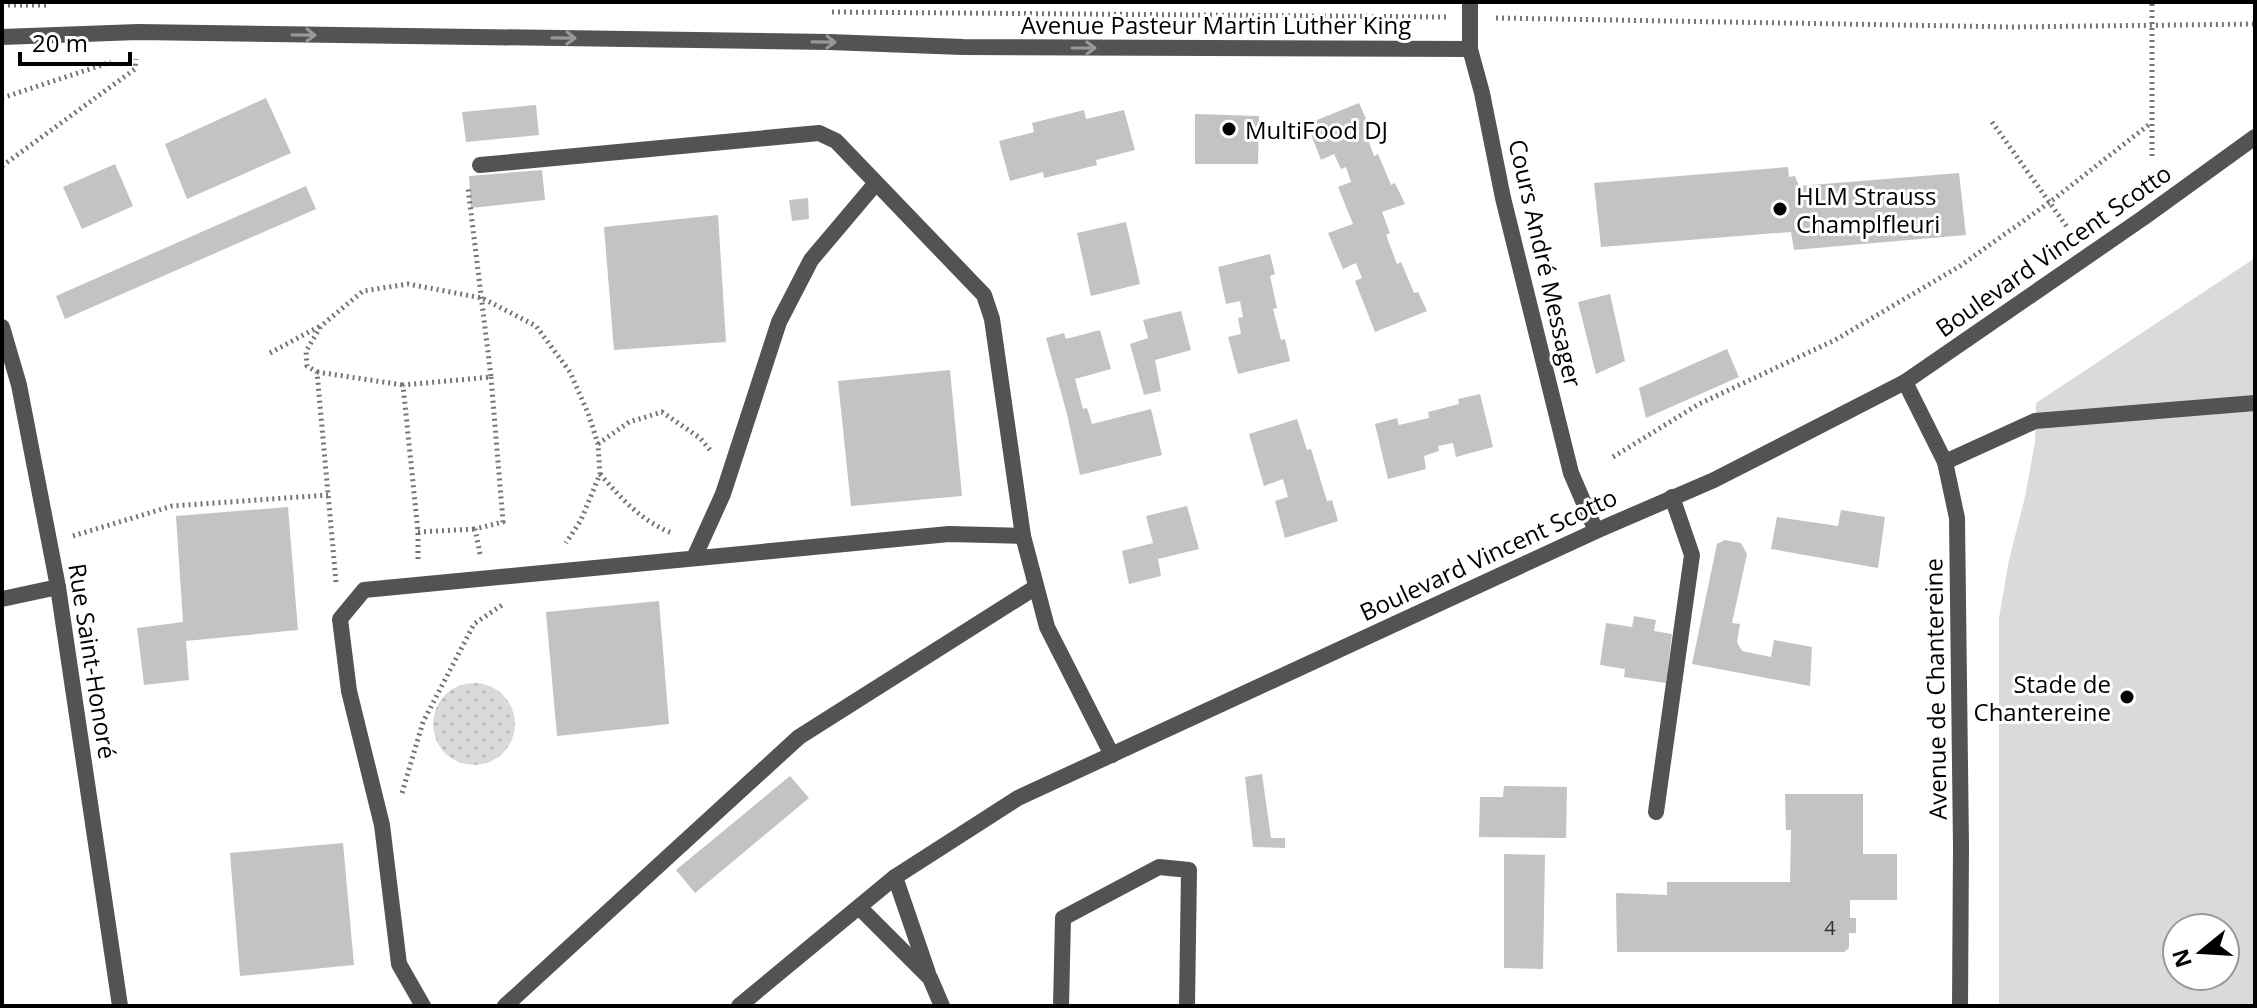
<svg xmlns="http://www.w3.org/2000/svg" width="2257" height="1008" font-family="'Open Sans',sans-serif">
  <style>
    .grass { fill: #dadada; fill-rule: evenodd }
    .park { fill: url(#park-dots) }
    .building { fill: #c3c3c3 }
    .lines { fill: none; stroke-linecap: round; stroke-linejoin: round }
    .path { stroke: #757575; stroke-width: 5; stroke-dasharray: 2 4; stroke-linecap: butt }
    .service { stroke: #535353; stroke-width: 16 }
    .minor { stroke: #535353; stroke-width: 16 }
    .oneway { stroke: #989898 }
    .poi-dot { fill: #000; stroke: #fff; stroke-width: 3 }
    .labels { text-anchor: middle; dominant-baseline: central; stroke-width: 6; stroke-linejoin: round; paint-order: stroke }
    .number-label { font-size: 20px; fill: #313131 }
    .street-label { font-size: 24px; fill: #000; stroke: #fff }
    .poi-label { font-size: 24px; fill: #000; stroke: #fff; text-anchor: start }
  </style>
  <defs>
    <pattern id="park-dots" width="8" height="8" patternUnits="userSpaceOnUse" patternTransform="scale(2)"><rect width="8" height="8" fill="#dadada"/><path d="M2 2h.1M6 6h.1" fill="none" stroke="#b9b9b9" stroke-width="1.8" stroke-linecap="round"/></pattern>
  </defs>
  <rect width="100%" height="100%" fill="#fff"/>
  <path class="grass" d="M2255 258V1006H1999V618L2009 560 2025 497 2035 442 2036 403ZM2177 928H2225V976H2177Z"/>
  <circle class="park" cx="474" cy="724" r="41"/>
  <g class="building">
    <path d="M266 98 291 153 187 199 165 144Z"/>
    <path d="M1359 103 1368 123 1363 126 1374 156 1378 154 1391 185 1395 183 1405 204 1382 212 1390 233 1386 235 1397 264 1401 262 1414 293 1418 292 1427 311 1375 332 1355 281 1362 278 1356 263 1343 269 1328 233 1353 224 1338 187 1351 182 1346 167 1341 169 1334 154 1321 160 1307 124Z"/>
    <path d="M536 105 539 135 466 142 462 112Z"/>
    <path d="M1084 110 1086 119 1124 110 1135 150 1096 160 1097 165 1081 169 1044 178 1043 172 1010 181 999 141 1034 132 1032 123Z"/>
    <path d="M1195 114 1259 116 1258 164H1195Z"/>
    <path d="M115 164 133 206 82 229 63 187Z"/>
    <path d="M1788 167 1789 177 1795 176 1799 186 1959 173 1966 235 1794 250 1791 232 1601 247 1594 183Z"/>
    <path d="M542 170 545 200 471 208 469 176Z"/>
    <path d="M306 186 316 209 65 319 56 296Z"/>
    <path d="M808 198 809 219 792 221 789 200Z"/>
    <path d="M718 215 726 342 614 350 604 227Z"/>
    <path d="M1126 222 1140 284 1091 296 1077 233Z"/>
    <path d="M1270 254 1275 274 1270 276 1277 308 1273 309 1281 340 1285 339 1290 361 1238 374 1228 337 1241 334 1238 318 1243 317 1240 301 1226 304 1218 267Z"/>
    <path d="M1610 294 1625 361 1596 374 1578 302Z"/>
    <path d="M1181 311 1191 350 1155 360 1161 391 1144 395 1130 344 1148 338 1143 320Z"/>
    <path d="M1100 330 1111 369 1075 379 1083 409 1087 408 1092 424 1151 409 1162 455 1080 475 1067 414 1046 338 1064 333 1066 339Z"/>
    <path d="M1727 349 1739 377 1646 418 1639 388Z"/>
    <path d="M950 370 962 496 851 506 838 381Z"/>
    <path d="M1480 394 1493 447 1456 457 1453 443 1438 446 1439 451 1424 456 1426 469 1388 479 1375 424 1397 418 1399 425 1429 418 1428 412 1459 404 1458 399Z"/>
    <path d="M1297 419 1307 450 1311 449 1327 501 1332 500 1338 521 1285 538 1275 501 1288 497 1283 479 1264 486 1249 434Z"/>
    <path d="M1187 506 1199 549 1158 559 1161 576 1129 584 1122 551 1153 543 1146 516Z"/>
    <path d="M288 507 298 630 186 641 189 680 144 685 137 628 183 622 176 516Z"/>
    <path d="M1841 510 1885 517 1878 568 1771 549 1777 517 1838 526Z"/>
    <path d="M1725 540 1741 543 1747 554 1732 623 1740 624 1737 642 1742 651 1771 657 1774 640 1812 647 1810 686 1692 664 1717 544Z"/>
    <path d="M659 601 669 724 557 736 546 612Z"/>
    <path d="M1634 616 1656 620 1654 631 1672 634 1666 683 1624 677 1625 669 1600 665 1606 623 1632 627Z"/>
    <path d="M1262 774 1271 838H1285V848L1253 847 1245 777Z"/>
    <path d="M790 776 809 798 695 893 676 870Z"/>
    <path d="M1504 786 1567 787 1566 838 1479 837 1480 797H1503Z"/>
    <path d="M1785 794H1863V854H1897V900H1850V918H1856V933H1849V948L1844 952H1617L1616 893 1667 895V882H1790L1791 830H1786Z"/>
    <path d="M343 843 354 965 240 976 230 853Z"/>
    <path d="M1504 854 1545 855 1543 969 1504 968Z"/>
  </g>
  <g class="lines">
    <g class="path">
      <path d="M2 5H50"/>
      <path d="M832 12 1446 17"/>
      <path d="M1496 18 2013 27 2255 24"/>
      <path d="M2 98 111 62"/>
      <path d="M1992 122 2067 227"/>
      <path d="M2152 156V2"/>
      <path d="M2 166 135 69 136 59"/>
      <path d="M270 353 320 326"/>
      <path d="M317 372 403 385"/>
      <path d="M598 444 629 422 662 412 700 438 710 450"/>
      <path d="M1613 457 1699 404 1835 340 1960 266 2050 202 2151 123"/>
      <path d="M600 474C621 498 641 521 672 533"/>
      <path d="M418 532 475 529"/>
      <path d="M73 536 172 506 328 495"/>
      <path d="M480 554 475 529 503 522 491 377"/>
      <path d="M418 559V532L403 385 491 377 468 188"/>
      <path d="M336 582 317 372 307 366 306 351 321 326 363 291 408 284 482 298 536 326 570 372 588 413 598 444 600 474 581 520 566 543"/>
      <path d="M402 793 423 722 474 624 502 605"/>
    </g>
    <g class="service">
      <path d="M480 165 819 133 836 141 984 295 992 319 1023 536 1047 627 1112 755"/>
      <path d="M1945 462 2035 421 2255 403"/>
      <path d="M694 558 723 494 779 322 811 260 876 183"/>
      <path d="M1656 812 1692 555 1672 497"/>
      <path d="M895 877 928 973"/>
      <path d="M859 907 930 978 942 1006"/>
      <path d="M423 1006 399 964 382 825 349 691 340 619 364 590 949 534 1023 536"/>
      <path d="M505 1006 799 737 1036 587"/>
      <path d="M1061 1006 1063 918 1159 867 1189 870 1187 1006"/>
    </g>
    <g class="minor">
      <path d="M1470 2V49L1482 93 1503 198 1571 473 1596 531"/>
      <path d="M2 37 138 32 829 42 963 47 1470 49"/>
      <path d="M2 327 19 385 58 587 120 1006"/>
      <path d="M1905 382 1945 462 1957 518 1961 847 1960 1006"/>
      <path d="M2 599 58 587"/>
      <path d="M739 1006 895 877 1018 798 1596 531 1714 480 1905 382 2143 218 2255 137"/>
    </g>
  </g>
  <defs><path id="oneway-shaft" d="M-6 0H5M1.5-3L5.5 0L1.5 3" fill="none" stroke-width="1.6" stroke-linecap="round" stroke-linejoin="round" transform="scale(2)"/></defs>
  <g class="oneway">
    <use href="#oneway-shaft" transform="translate(304 35) rotate(1)"/>
    <use href="#oneway-shaft" transform="translate(564 38) rotate(1)"/>
    <use href="#oneway-shaft" transform="translate(824 42) rotate(1)"/>
    <use href="#oneway-shaft" transform="translate(1084 48)"/>
  </g>
  <g class="poi-dot">
    <circle cx="1229" cy="129" r="8"/>
    <circle cx="1780" cy="209" r="8"/>
    <circle cx="2127" cy="697" r="8"/>
  </g>
  <g class="labels">
    <g class="number-label">
      <text x="1830" y="927">4</text>
    </g>
    <g class="street-label">
      <text x="1216" y="24">Avenue Pasteur Martin Luther King</text>
      <text transform="translate(2053 250) rotate(-35)">Boulevard Vincent Scotto</text>
      <text transform="translate(1546 263) rotate(77)">Cours André Messager</text>
      <text transform="translate(1488 554) rotate(-25)">Boulevard Vincent Scotto</text>
      <text transform="translate(93 661) rotate(81)">Rue Saint-Honoré</text>
      <text transform="translate(1935 689) rotate(-91)">Avenue de Chantereine</text>
    </g>
    <g class="poi-label">
      <text x="1245" y="129">MultiFood DJ</text>
      <text x="1796" y="195">HLM Strauss<tspan x="1796" dy="28">Champlfleuri</tspan></text>
      <text x="2111" y="683" text-anchor="end">Stade de<tspan x="2111" dy="28">Chantereine</tspan></text>
    </g>
  </g>
  <rect width="2257" height="1008" fill="none" stroke="#000000" stroke-width="8"/>
  <g transform="translate(2201 952) rotate(252)"><circle r="38" fill="#ffffff" stroke="#999999" stroke-width="2"/>
  <path d="M0-6L14 30L0 20L-14 30Z" fill="#000000"/>
  <text y="-12" font-size="22" font-weight="bold" text-anchor="middle" fill="#000000">N</text>
  </g>
  <path d="M20 52v12h110v-12" fill="none" stroke="#000000" stroke-width="4"/>
  <text x="32" y="52" font-size="24" fill="#000000" stroke="#ffffff" stroke-width="6" paint-order="stroke">20 m</text>
</svg>
